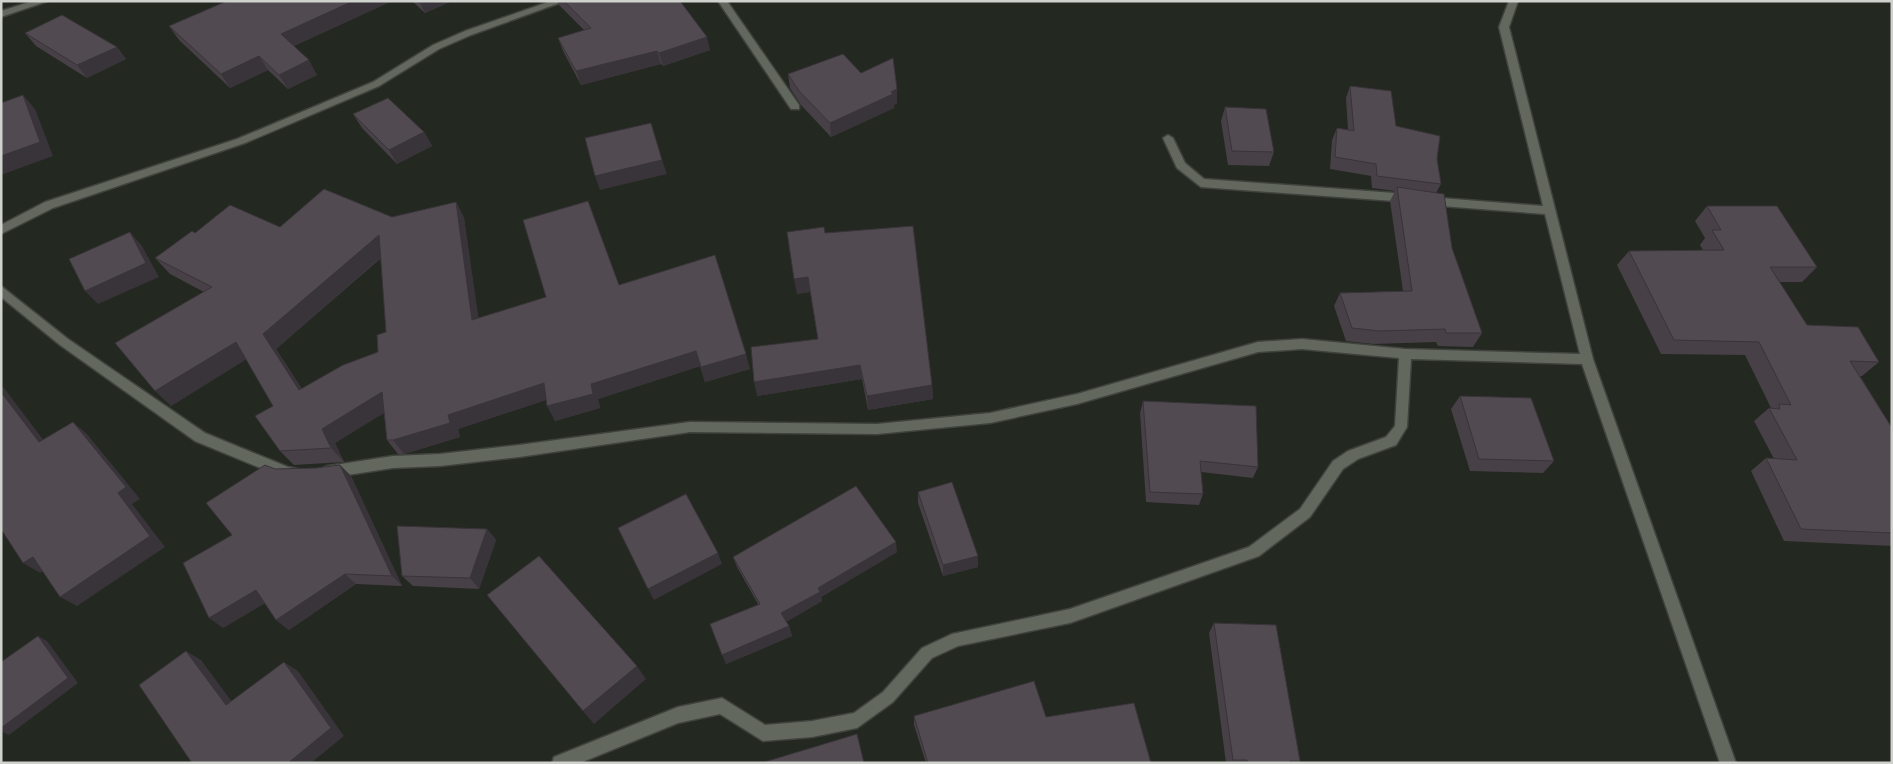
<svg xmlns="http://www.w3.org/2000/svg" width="1893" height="764" font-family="'IBM Plex Sans',sans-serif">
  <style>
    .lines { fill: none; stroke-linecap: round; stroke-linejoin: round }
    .street-casing { stroke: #3f423d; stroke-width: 3 }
    .street { fill: #63685f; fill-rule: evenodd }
    .wall { fill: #474046; fill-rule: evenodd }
    .shaded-wall { fill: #393439 }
    .building { fill: #524a51; stroke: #393439; fill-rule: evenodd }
  </style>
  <rect width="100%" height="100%" fill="#232821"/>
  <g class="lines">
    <g class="street-casing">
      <g id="street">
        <path d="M33 1H48L1 17V11Z"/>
        <path d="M551 1H565L471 35 439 49 379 86 245 143 53 208 1 234V225L45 202 237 139 373 82 433 45 465 31Z"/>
        <path d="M718 1H727L799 105V109H791Z"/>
        <path d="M1509 1H1518L1509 27 1593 359 1736 763H1720L1582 364 1411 359 1407 427 1396 445 1358 459 1343 469 1310 517 1259 556 1070 623 958 646 932 658 893 702 857 728 812 737 763 741 720 714 678 723 580 763H552L554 757 678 707 722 698 765 725 812 721 854 713 883 692 922 648 952 634 1070 609 1249 547 1300 509 1333 461 1348 451 1386 437 1395 426 1399 358 1302 349 1258 352 1077 404 990 423 877 434 690 432 519 457 440 466 393 468 328 478 323 476 321 472 323 468 328 466 393 456 440 454 519 445 690 422 877 424 990 413 1077 394 1258 342 1302 339 1405 349 1580 354 1545 214 1428 205 1423 201 1428 197 1543 206 1499 27Z"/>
        <path d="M1168 135 1173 138 1185 163 1204 179 1408 194 1413 198 1408 202 1201 187 1177 168 1163 138Z"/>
        <path d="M1 286 68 339 205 433 288 467 298 469 300 473 298 477 287 479 195 441 60 345 1 297Z"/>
      </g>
    </g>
    <use href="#street" class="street"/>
  </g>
  <g class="wall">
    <path d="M227 1H392L294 46 317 75 288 89 268 70 230 88 179 40 169 26Z"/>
    <path d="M412 1H452L425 13Z"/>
    <path d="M557 1H680L710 50 663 66 661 64 581 85 563 51 558 38 584 30 559 5Z"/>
    <path d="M25 33 117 47 126 59 87 78 36 46Z"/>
    <path d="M861 73 897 103 894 105V108L831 137 801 105 790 88 788 74Z"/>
    <path d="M1350 86 1396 126 1437 159 1441 184 1436 193 1452 248 1482 333 1473 347 1438 346 1436 342 1373 344 1346 341 1334 306 1340 293 1403 291 1390 201 1395 191 1372 188 1371 176 1330 169 1332 140 1337 128 1348 130 1346 98Z"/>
    <path d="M1225 107 1274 152 1269 166 1228 165 1221 121Z"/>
    <path d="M353 114 424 132 432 146 397 164 362 128Z"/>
    <path d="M456 202 464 218 478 318 619 285 750 369 705 382 700 366 598 399 600 408 555 421 546 400 458 429 460 437 404 454H398L387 440 384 412 335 443 344 462 294 465 280 451 273 406 246 359 171 406 204 292 170 274 155 258 195 233 280 227 392 217ZM381 258 386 332 378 352 302 389 276 349Z"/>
    <path d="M1707 206 1817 267 1802 282H1779L1807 325 1879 362 1862 376H1860L1892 428V546L1784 541 1751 471 1766 458 1774 459 1754 421 1769 408H1771L1745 355 1661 354 1617 265 1629 251 1703 250 1700 245 1705 238 1695 221Z"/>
    <path d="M825 233 932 385 933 399 868 410 862 379 757 396 818 339 810 292 797 294Z"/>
    <path d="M1460 396 1554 461 1543 473 1470 471 1451 409Z"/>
    <path d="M1143 401 1258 467 1253 478 1201 472 1203 494 1199 505 1146 502 1140 413Z"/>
    <path d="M340 465 351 476 402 586 356 584 289 630 276 620 265 603 223 628 275 469 316 468Z"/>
    <path d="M918 492 978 567 943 576 918 503Z"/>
    <path d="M487 529 496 540 479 589 413 586 402 576Z"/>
    <path d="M897 552 821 597 822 601 786 622 789 626 792 636 726 664 758 604 737 567 733 557Z"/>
    <path d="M1214 623 1300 761 1299 763H1226L1209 633Z"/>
    <path d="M914 716 1046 717 1151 763H926L914 725Z"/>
  </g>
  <g class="shaded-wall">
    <path d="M353 1H392L289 48 281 34Z"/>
    <path d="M419 1H452L425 13Z"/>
    <path d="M707 37 710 50 663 66 659 53Z"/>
    <path d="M117 47 126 59 87 78 77 65Z"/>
    <path d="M657 51 661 64 581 85 576 71Z"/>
    <path d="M259 56 268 70 230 88 221 74Z"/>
    <path d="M309 60 317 75 288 89 279 75Z"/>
    <path d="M897 89V103L894 105V108L831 137 830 123Z"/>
    <path d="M23 95 35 109 53 156 1 175V156Z"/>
    <path d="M424 132 432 146 397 164 389 150Z"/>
    <path d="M662 160 667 174 600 190 595 176Z"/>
    <path d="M456 202 464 218 481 335 472 320Z"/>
    <path d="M130 232 142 246 159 277 98 304 85 291Z"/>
    <path d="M379 235 389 250 276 349 312 405 299 390 263 334Z"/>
    <path d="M808 277 810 292 797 294 794 279Z"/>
    <path d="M236 342 250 357 171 406 155 391Z"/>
    <path d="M696 351 701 366 598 399 600 408 555 421 547 406 591 384Z"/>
    <path d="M746 354 750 369 705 382 701 367Z"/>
    <path d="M860 365 862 379 757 396 754 382Z"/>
    <path d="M544 383 552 398 458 429 460 437 404 454 393 440 448 415Z"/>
    <path d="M932 385 933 399 868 410 867 396Z"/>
    <path d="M1 386 4 388 54 454 39 442 1 392Z"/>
    <path d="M382 392 394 407 335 443 344 462 331 448 322 429Z"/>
    <path d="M73 422 87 434 140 499 132 504 165 547 77 606 60 597 118 493Z"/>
    <path d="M340 465 351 476 402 586 392 576Z"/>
    <path d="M487 529 496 540 479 589 470 578Z"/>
    <path d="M896 542 897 552 821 597 822 601 784 623 781 613 818 588Z"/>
    <path d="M718 553 722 564 654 600 648 589Z"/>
    <path d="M978 556V567L943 576V565Z"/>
    <path d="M33 557 49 567 40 573 23 563Z"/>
    <path d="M345 574 356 584 289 630 276 620Z"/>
    <path d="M256 590 269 600 223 628 209 618Z"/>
    <path d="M789 626 792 636 726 664 722 655Z"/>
    <path d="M38 636 47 641 78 683 9 735 1 731V728Z"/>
    <path d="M186 651 201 660 241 714 226 705Z"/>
    <path d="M284 662 298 671 344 736 311 763H288Z"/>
    <path d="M637 666 646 679 594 724 583 711Z"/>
  </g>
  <g class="building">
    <path d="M227 1H353L281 34 309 60 279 75 259 56 221 74 169 26Z"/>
    <path d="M564 1H680L707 37 659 53 657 51 576 71 558 38 591 28Z"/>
    <path d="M62 15 117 47 77 65 25 33Z"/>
    <path d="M843 54 861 73 893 58 897 89 891 92 893 94 830 123 799 91 788 74Z"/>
    <path d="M1350 86 1391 91 1396 126 1440 136 1437 159 1441 184 1377 176 1376 164 1335 157 1337 128 1354 131Z"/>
    <path d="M23 95 40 142 1 156V103Z"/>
    <path d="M388 98 424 132 389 150 353 114Z"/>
    <path d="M1225 107 1266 109 1274 152 1232 151Z"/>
    <path d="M651 123 662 160 595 176 585 138Z"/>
    <path d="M1397 187 1444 194 1452 248 1482 333H1446L1445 329 1380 331 1352 328 1340 293 1412 291Z"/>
    <path d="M324 189 392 217 456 202 472 320 546 297 523 220 588 201 619 285 715 255 746 354 701 367 696 351 591 384 593 394 547 406 544 383 448 415 450 423 393 440H387L382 392 322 429 331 448 280 451 255 416 273 406 236 342 155 391 115 343 212 287 155 258 192 231 195 233 230 205 280 227ZM379 235 386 332 377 335 378 352 343 365 299 390 263 334Z"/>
    <path d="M1707 206H1777L1817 267H1770L1807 325 1858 327 1879 362 1850 361 1892 428V533L1801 529 1766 458 1797 460 1769 408 1780 409 1779 404 1791 405 1759 342 1674 340 1629 251 1724 250 1712 230H1721Z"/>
    <path d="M913 226 932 385 867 396 860 365 754 382 751 347 818 339 808 277 794 279 787 232 824 227 825 233Z"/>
    <path d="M130 232 146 263 85 291 69 259Z"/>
    <path d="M1 392 39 442 73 422 126 487 118 493 150 536 60 597 33 557 23 563 1 529Z"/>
    <path d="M1460 396 1531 398 1554 461 1479 459Z"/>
    <path d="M1143 401 1256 406 1258 467 1200 461 1203 494 1150 492Z"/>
    <path d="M265 465 275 469 316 468 340 465 392 576 345 574 276 620 256 590 209 618 183 563 232 535 206 503Z"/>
    <path d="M952 482 978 556 943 565 918 492Z"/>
    <path d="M856 486 896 542 818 588 820 592 781 613 789 626 722 655 710 624 760 604 733 557Z"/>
    <path d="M686 494 718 553 648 589 618 528Z"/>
    <path d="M397 526 487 529 470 578 402 576Z"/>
    <path d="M539 556 637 666 583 711 487 595Z"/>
    <path d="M1214 623 1276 625 1300 761H1290V763H1248L1247 760H1233Z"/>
    <path d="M38 636 68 678 1 728V662Z"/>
    <path d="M186 651 226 705 284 662 331 728 288 763H192L139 685Z"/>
    <path d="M1034 681 1046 717 1134 703 1151 763H928L914 716Z"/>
    <path d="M857 734 864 763H761Z"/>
  </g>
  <rect width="1893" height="764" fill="none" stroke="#cfd2cd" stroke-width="5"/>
</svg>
